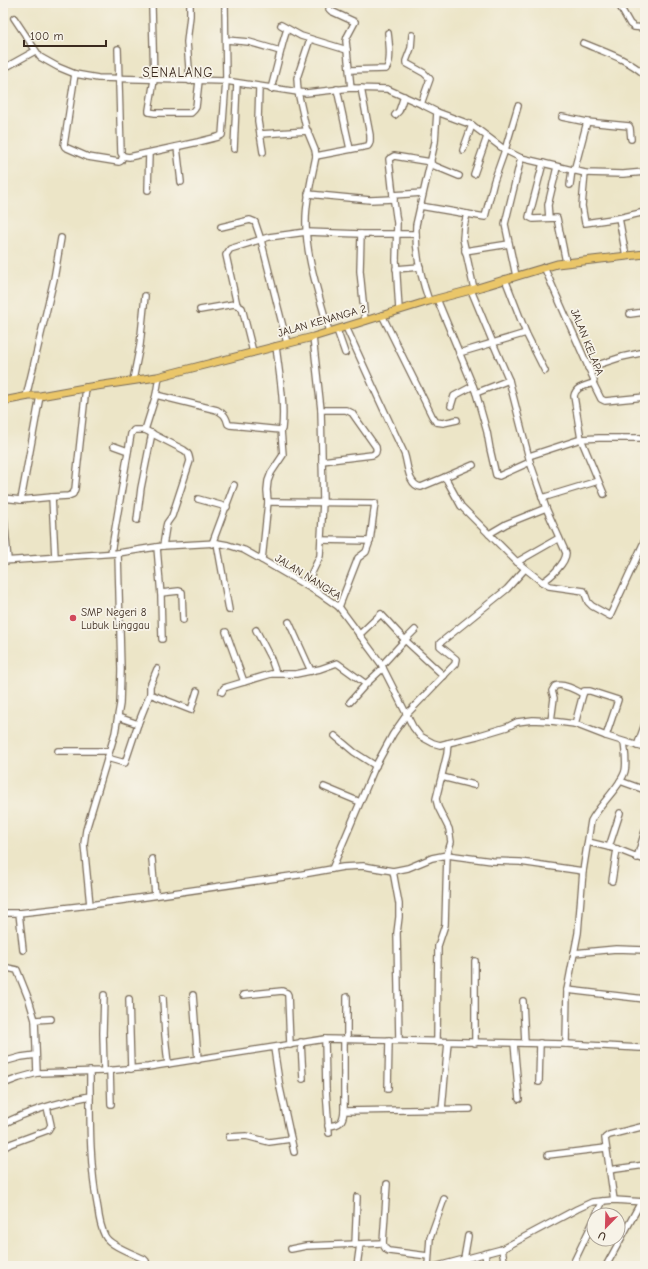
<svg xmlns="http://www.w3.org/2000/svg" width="648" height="1269" font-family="'Comic Neue',sans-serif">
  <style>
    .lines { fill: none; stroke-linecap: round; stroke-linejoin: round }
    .minor-casing { stroke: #796b59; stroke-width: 8 }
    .major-casing { stroke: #796b59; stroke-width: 9 }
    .minor { stroke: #fff; stroke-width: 5.5 }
    .major { stroke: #eac669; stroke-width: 7 }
    .poi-dot { fill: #d1495b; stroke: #f7f3e8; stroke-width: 1.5 }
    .labels { text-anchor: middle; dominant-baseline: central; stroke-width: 3.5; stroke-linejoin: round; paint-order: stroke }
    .street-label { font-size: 11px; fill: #3b2a1e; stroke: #f7f3e8 }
    .poi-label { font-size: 11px; fill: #3b2a1e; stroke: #f7f3e8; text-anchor: start }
    .quarter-label { font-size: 13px; letter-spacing: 1px; fill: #3b2a1e; stroke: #f7f3e8 }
  </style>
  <rect width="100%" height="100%" fill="#f7f3e8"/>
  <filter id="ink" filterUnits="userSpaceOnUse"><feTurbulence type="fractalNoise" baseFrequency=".025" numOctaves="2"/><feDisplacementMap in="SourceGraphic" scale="8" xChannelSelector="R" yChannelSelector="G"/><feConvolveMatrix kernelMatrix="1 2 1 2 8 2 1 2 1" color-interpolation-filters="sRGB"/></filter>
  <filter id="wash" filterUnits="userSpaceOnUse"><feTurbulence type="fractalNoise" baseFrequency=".012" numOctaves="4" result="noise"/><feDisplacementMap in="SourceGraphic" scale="16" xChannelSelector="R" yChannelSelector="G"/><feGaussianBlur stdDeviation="0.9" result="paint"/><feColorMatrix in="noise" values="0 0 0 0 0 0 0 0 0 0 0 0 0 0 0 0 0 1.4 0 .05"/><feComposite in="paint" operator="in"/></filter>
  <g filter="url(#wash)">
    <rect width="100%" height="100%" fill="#ece5c7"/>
  </g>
  <g filter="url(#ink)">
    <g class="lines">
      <g class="minor-casing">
        <g id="minor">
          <path d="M331 3 329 9 331 11 355 22 347 37 346 41 351 88"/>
          <path d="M618 3 630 24 634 27 645 28"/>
          <path d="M152 7 154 80 149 110V112L155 113H191L194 110 196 107 199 81"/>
          <path d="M14 18 40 57 58 67 75 74 98 78 226 81 298 92 306 93 351 88 387 89 421 104 437 112 472 125 505 150 521 158 585 173 623 174 645 172"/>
          <path d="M281 25 301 36 347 50"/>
          <path d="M412 35 411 48 406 61V63L424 73 430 79 421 104"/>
          <path d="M310 39 297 78 298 92 306 128 315 150 316 156C312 177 306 199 306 220 305 256 320 297 329 332"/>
          <path d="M226 40 249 42 280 51"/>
          <path d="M583 43C604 52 628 59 645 75"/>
          <path d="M8 66 35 51"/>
          <path d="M350 70 386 69C392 62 389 42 388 33"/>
          <path d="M75 74 64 145 65 147 88 157 119 162 121 161 123 156 121 153 118 49"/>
          <path d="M190 81 187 42 190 16V3"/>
          <path d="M259 87 258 121 263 152"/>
          <path d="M271 89 283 42 287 29"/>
          <path d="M337 89 350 149"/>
          <path d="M395 115 399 111 404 96"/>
          <path d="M562 117 587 122 629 126 630 128 631 139"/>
          <path d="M260 134 308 131"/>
          <path d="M177 147 181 182"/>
          <path d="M234 149 237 83"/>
          <path d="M463 150 472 125"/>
          <path d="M123 156 129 157 198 142 218 137 222 135 226 81 225 3"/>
          <path d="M316 156 368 146C371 143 370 140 370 135L361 88"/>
          <path d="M543 163 529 217 533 219 557 218 566 262"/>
          <path d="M430 164 459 176"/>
          <path d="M574 171 587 122"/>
          <path d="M585 173 582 206 585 223 619 218 645 212"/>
          <path d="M474 174 487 137"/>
          <path d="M570 185 572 170"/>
          <path d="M148 190 149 153"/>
          <path d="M308 194 370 200 394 199"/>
          <path d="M393 195 423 193"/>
          <path d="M420 206 485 217 494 181 505 150 518 106"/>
          <path d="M467 214 464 226 463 239 474 289"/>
          <path d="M549 218 548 205 557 167"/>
          <path d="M619 218 626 256"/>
          <path d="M221 227 250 220 255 222 261 240 287 343"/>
          <path d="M361 234 360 271 365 321"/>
          <path d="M465 251 509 244"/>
          <path d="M544 267 594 380 593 383C586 386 576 386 574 396L581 439 604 494"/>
          <path d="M396 269 420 267"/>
          <path d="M516 276 505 224 521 158"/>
          <path d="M505 279 526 333 545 371"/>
          <path d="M437 299 476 393 487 432 490 449 496 475 499 476 530 462"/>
          <path d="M429 301C421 278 415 250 416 225L435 142 437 112"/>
          <path d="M237 305 226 255 230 249 269 237 306 232 361 234H416"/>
          <path d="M200 310 234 304 237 305 242 308 253 352"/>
          <path d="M399 310 396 260 397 223 393 195 389 159 394 156 431 162"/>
          <path d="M630 314 645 312"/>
          <path d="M382 315 432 416 436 422 443 423 457 420"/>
          <path d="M346 327C365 369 384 411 404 453 408 462 407 485 421 487L445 477 461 506 517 562 542 582C550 578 566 563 566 553L546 508 530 462 509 380 493 343 471 290"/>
          <path d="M337 330 345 353"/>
          <path d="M459 353 526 333"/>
          <path d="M588 368 622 357 645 352"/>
          <path d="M133 380 140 345 145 296"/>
          <path d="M593 383 601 399 605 401 645 397"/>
          <path d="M476 393 509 380"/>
          <path d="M156 395 217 410C224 414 226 416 228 424L230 425 281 430 282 429C285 402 279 373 276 346"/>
          <path d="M26 397 54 279 61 238"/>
          <path d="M451 406 454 396 473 386"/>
          <path d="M321 410H346L352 413 376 447C377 451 376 454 372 455L322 461"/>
          <path d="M145 430 156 395 159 377"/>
          <path d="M114 446 128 451"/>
          <path d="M529 456 581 439 599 438H645"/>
          <path d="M445 477 473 465"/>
          <path d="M52 497 55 557"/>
          <path d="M3 498 21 500 52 497 68 496 73 494 75 489 86 387"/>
          <path d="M542 498 598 481"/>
          <path d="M198 499 227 507"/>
          <path d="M21 500 40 396"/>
          <path d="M268 502 375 503 370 541 366 552 358 558 339 607"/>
          <path d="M3 506 8 560"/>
          <path d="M137 520 141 488 152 433"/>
          <path d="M489 534 506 524 546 508"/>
          <path d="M321 540 370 541"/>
          <path d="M217 543 229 610"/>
          <path d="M212 544 234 485"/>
          <path d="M157 547 161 596 162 639"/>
          <path d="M111 553 131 434 134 430H145L184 450C189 453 189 456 190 461L172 516 167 523 166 527 163 546"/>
          <path d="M262 560 268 502 267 490 268 481 271 473 283 455 281 430"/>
          <path d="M3 561 118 553 163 546 217 543 228 545 244 550 262 560 319 593 339 607 382 665 383 668 413 727 420 736 433 743 440 745 448 743 477 736 507 727 517 722 533 720 551 721 575 724 606 736 645 748"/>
          <path d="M517 562 559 538"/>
          <path d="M542 582 549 586 584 591 588 602 592 606 610 616 644 542"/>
          <path d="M306 585 320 556 323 502 321 410 313 337"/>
          <path d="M161 593 179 591 182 592 183 620"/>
          <path d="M289 622 311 671"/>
          <path d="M256 630 271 659 276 673"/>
          <path d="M226 632 244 682"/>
          <path d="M359 635 381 614 405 640 415 630"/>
          <path d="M382 665 405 640 444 676"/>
          <path d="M222 692 224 688 227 687 271 674H296L320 669 337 663 366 684"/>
          <path d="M150 694 191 710 197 691"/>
          <path d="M350 702 366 684 383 668"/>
          <path d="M118 717 138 724"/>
          <path d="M551 721 554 698 552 691 555 686C563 683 576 690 583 694L584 691H590L618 700 606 736"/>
          <path d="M575 724 583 694"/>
          <path d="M335 736 354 752 376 766"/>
          <path d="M637 746 645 724"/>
          <path d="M58 751H109"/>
          <path d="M107 758 125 763 138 724 150 694V686L157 669"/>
          <path d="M442 777 474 785"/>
          <path d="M620 781 645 790"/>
          <path d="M324 787 360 802"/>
          <path d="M588 842 617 849 645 860"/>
          <path d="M609 847 620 813"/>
          <path d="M637 858 645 831"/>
          <path d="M152 859 155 895"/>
          <path d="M332 869 375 767 393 734 407 714 455 664 456 659 440 646V643L507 589 525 569"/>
          <path d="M393 871 399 904V917L397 933 399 1040"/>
          <path d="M612 881 617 849"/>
          <path d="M90 905 84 844 86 830 115 733 120 704 121 670 118 553"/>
          <path d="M3 913H19L90 905 298 875 343 867 363 866 393 871 408 868 432 858 447 855 492 861 520 862 583 871"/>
          <path d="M19 913 23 950"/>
          <path d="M574 953 616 949 645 950"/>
          <path d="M475 961V1043"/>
          <path d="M3 967 17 970 29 1000 35 1020 37 1073"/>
          <path d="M567 990 645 999"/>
          <path d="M104 995 103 1033 104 1071"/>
          <path d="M193 995 198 1060"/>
          <path d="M243 995 282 991 287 993 288 995 290 1045"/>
          <path d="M347 997V1039"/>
          <path d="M163 998 165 1035 168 1064"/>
          <path d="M129 999 131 1069"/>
          <path d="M523 1001 525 1043"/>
          <path d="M35 1020 51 1019"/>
          <path d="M325 1039 326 1089 329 1133"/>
          <path d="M301 1042 303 1079"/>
          <path d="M437 1042 438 946 445 925 447 855 451 842 449 829 438 807 436 799 447 754 448 743"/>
          <path d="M514 1043 519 1099"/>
          <path d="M566 1044 567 990 578 933 583 871 591 821C599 805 621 786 625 771 627 762 625 752 624 742"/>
          <path d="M274 1048 280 1088 294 1152"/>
          <path d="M3 1062 21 1057 36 1055"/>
          <path d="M110 1070 111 1104"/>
          <path d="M90 1071C90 1117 89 1164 98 1209 99 1218 101 1228 105 1236 110 1246 134 1254 144 1259L146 1261 147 1266"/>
          <path d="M539 1082 540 1043"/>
          <path d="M3 1084 19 1078 37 1073 104 1071 148 1067 325 1039 566 1044 640 1048 645 1047"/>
          <path d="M388 1089 389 1040"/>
          <path d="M442 1109 448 1042"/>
          <path d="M344 1111V1039"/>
          <path d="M3 1124C30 1110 60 1102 90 1096"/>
          <path d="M328 1126C340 1125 343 1122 344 1111L470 1109"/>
          <path d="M229 1137 246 1136 269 1142 291 1139"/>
          <path d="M3 1148 10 1144 48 1130 51 1125 47 1107"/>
          <path d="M548 1155 606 1148"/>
          <path d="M609 1170 645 1165"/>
          <path d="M387 1184 383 1243C384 1247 385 1250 389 1251L428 1256"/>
          <path d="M614 1200 605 1138 609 1135 645 1126"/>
          <path d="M596 1215 603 1201"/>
          <path d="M355 1245 357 1197"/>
          <path d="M291 1249 306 1246 383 1243"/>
          <path d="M502 1249 505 1266"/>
          <path d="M485 1254 487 1266"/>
          <path d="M464 1259 468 1236"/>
          <path d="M357 1266 360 1244"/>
          <path d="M428 1266 430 1238 444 1199"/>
          <path d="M438 1266 502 1249 577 1209 592 1202 614 1200 645 1202"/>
          <path d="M572 1266 594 1220"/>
          <path d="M606 1266 641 1202"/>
        </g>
      </g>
      <g class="major-casing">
        <path id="major" d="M3 401 29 396H40L90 387 157 377 313 337 429 301 471 290 557 264 645 254"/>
      </g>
      <use href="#minor" class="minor"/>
      <use href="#major" class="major"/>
    </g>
  </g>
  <circle class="poi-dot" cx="73" cy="618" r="4"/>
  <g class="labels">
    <g class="street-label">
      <text transform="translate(322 321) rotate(-16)">JALAN KENANGA 2</text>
      <text transform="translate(587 342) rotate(68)">JALAN KELAPA</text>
      <text transform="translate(308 577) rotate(32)">JALAN NANGKA</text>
    </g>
    <g class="poi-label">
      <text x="81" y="612">SMP Negeri 8<tspan x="81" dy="13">Lubuk Linggau</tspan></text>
    </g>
    <g class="quarter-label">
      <text x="178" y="72">SENALANG</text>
    </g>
  </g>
  <rect width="648" height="1269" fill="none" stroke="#f7f3e8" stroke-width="16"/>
  <g transform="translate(606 1227) rotate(203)"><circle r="19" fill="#f7f3e8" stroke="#aca397"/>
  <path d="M0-3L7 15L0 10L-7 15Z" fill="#d1495b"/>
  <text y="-6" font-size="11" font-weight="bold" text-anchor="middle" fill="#3b2a1e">U</text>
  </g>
  <path d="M24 40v6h82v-6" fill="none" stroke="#3b2a1e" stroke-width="2"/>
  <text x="30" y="40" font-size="12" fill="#3b2a1e" stroke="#f7f3e8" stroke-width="3" paint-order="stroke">100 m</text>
</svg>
